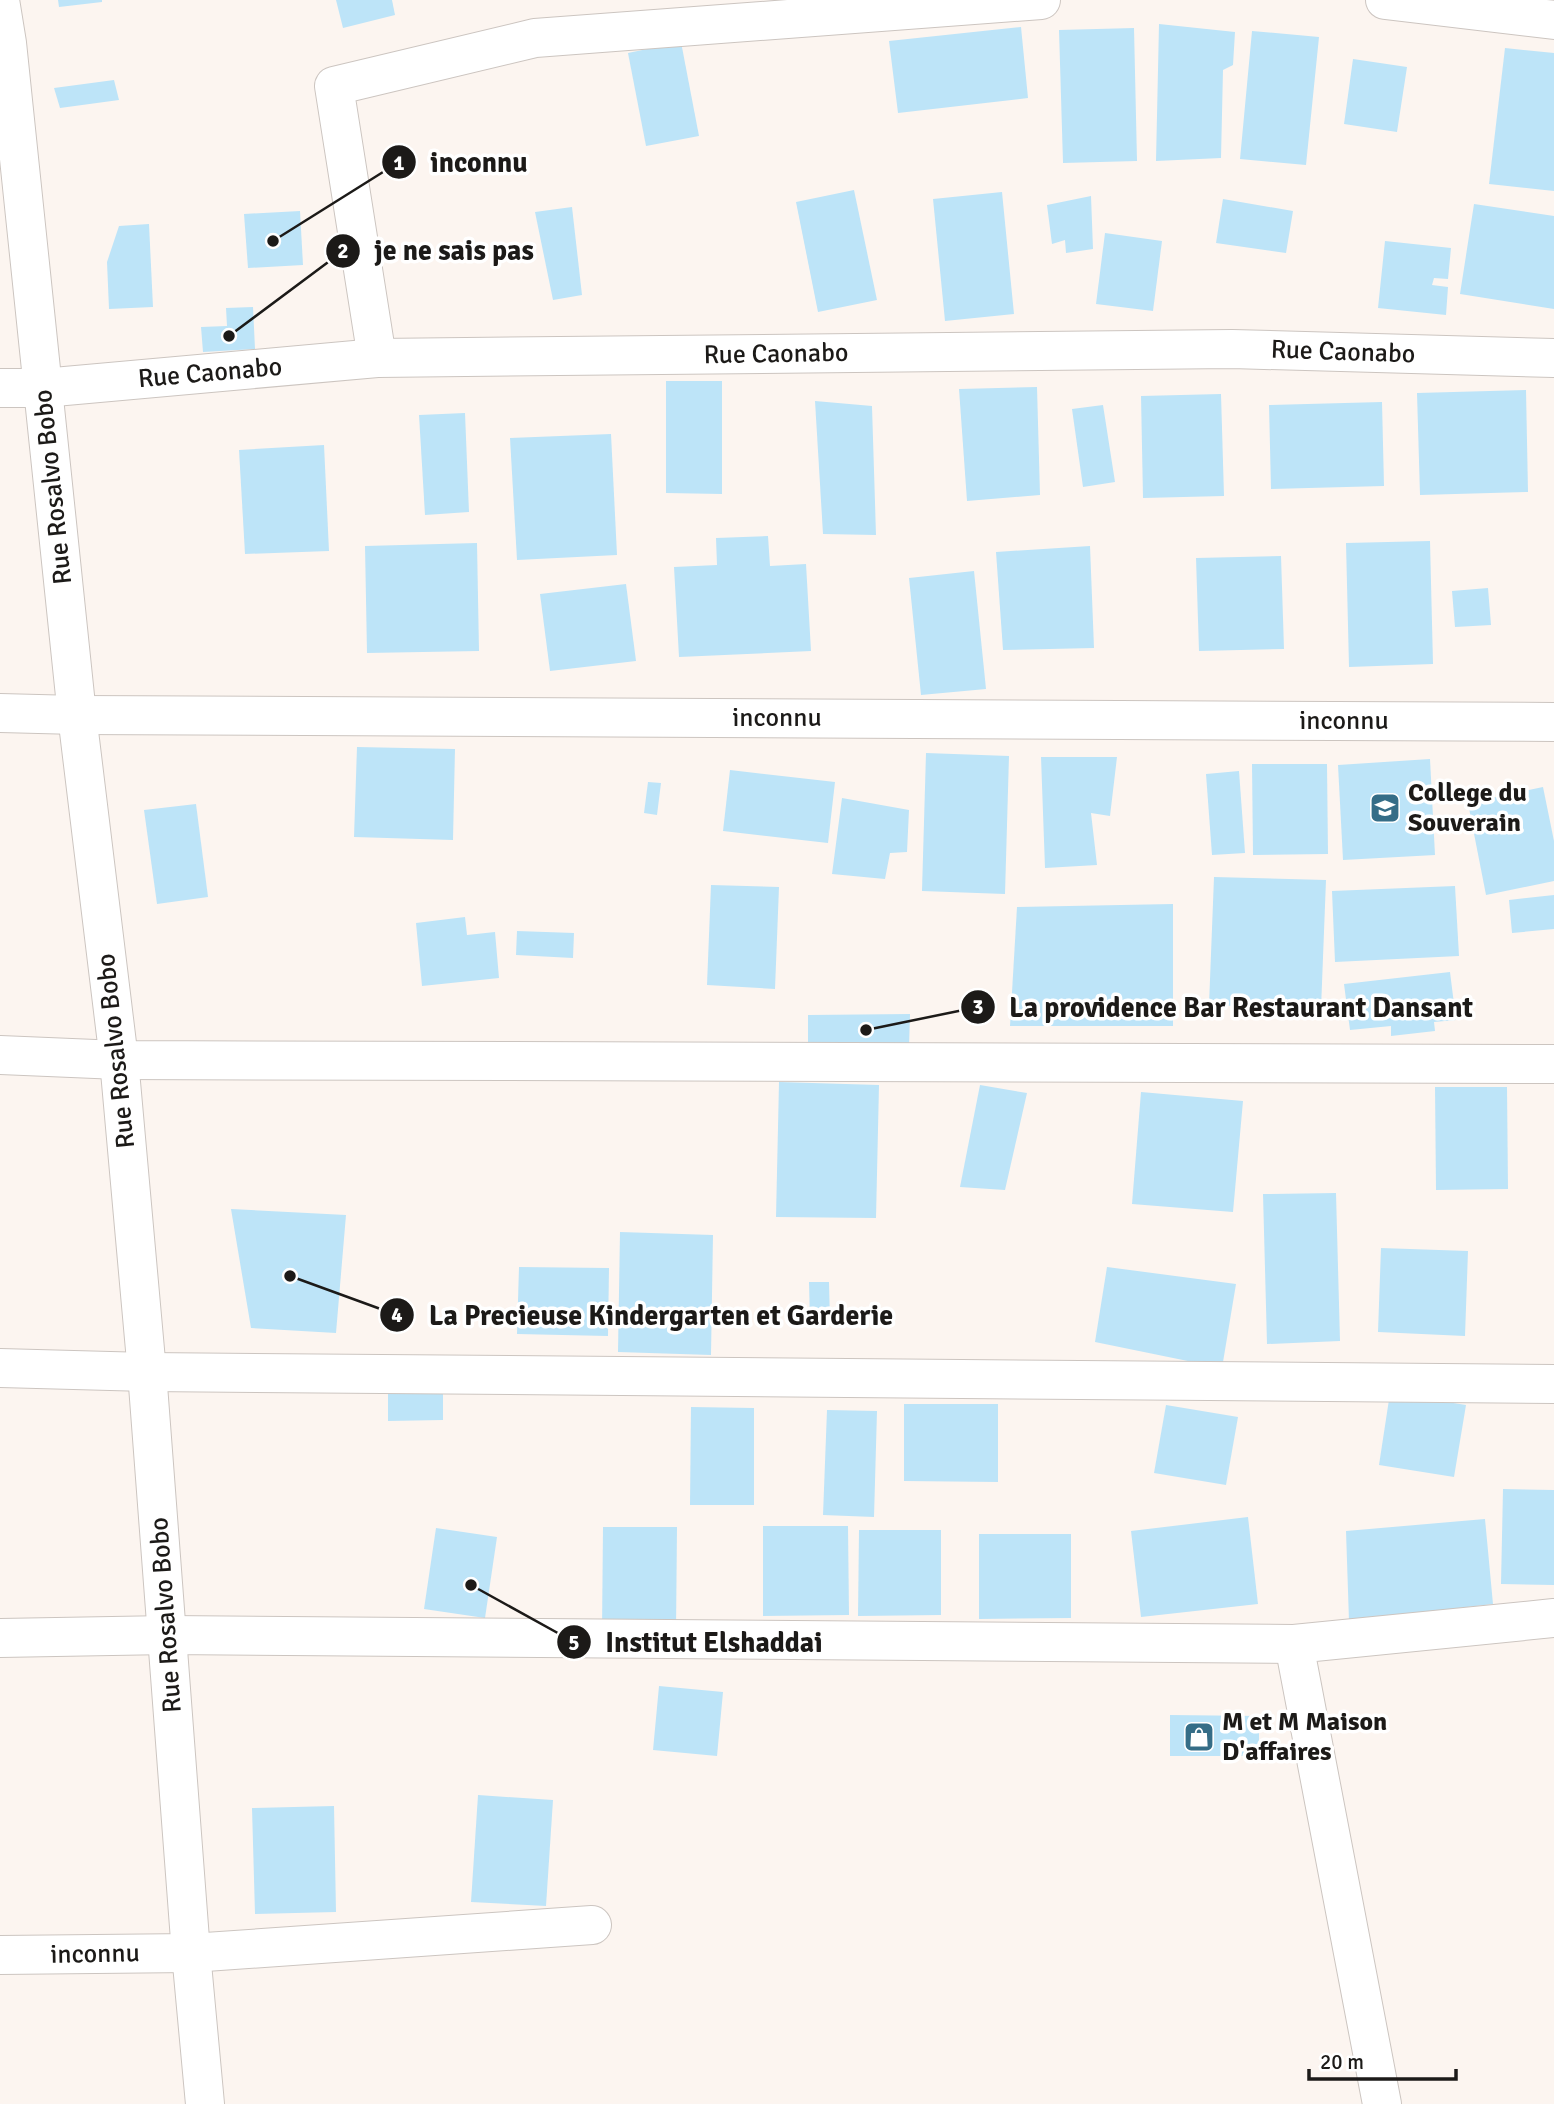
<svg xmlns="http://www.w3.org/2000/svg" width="1554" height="2104" font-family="Signika,sans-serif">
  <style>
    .building { fill: #bde4f8 }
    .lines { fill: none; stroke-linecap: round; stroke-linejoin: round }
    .minor-casing { stroke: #ccc5c0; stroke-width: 40 }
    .minor { stroke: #fff; stroke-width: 38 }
    .labels { text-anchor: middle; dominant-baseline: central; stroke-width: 7; stroke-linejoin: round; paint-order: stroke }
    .street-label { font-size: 26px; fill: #1c1a18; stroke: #fff }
    .poi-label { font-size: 26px; font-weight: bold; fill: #1c1a18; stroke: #fff; text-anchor: start }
    .leader { fill: none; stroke: #1c1a18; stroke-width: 2.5 }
    .callout-dot { fill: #1c1a18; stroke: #fff; stroke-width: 2.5 }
    .mark-label { font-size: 21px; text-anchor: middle; font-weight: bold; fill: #fff }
    .callout-label { font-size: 28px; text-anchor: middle; font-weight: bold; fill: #1c1a18; stroke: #fff; stroke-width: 7; stroke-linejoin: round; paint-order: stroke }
  </style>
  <rect width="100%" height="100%" fill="#fcf5f0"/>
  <g class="building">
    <path d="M58 0H102V2L59 7Z"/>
    <path d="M336 0H392L395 15 343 28Z"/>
    <path d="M1159 24 1235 32 1233 65 1223 70 1221 158 1156 161Z"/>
    <path d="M1021 27 1028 98 898 113 889 41Z"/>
    <path d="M1134 28 1137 161 1063 163 1059 30Z"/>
    <path d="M1252 31 1319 37 1306 165 1240 159Z"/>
    <path d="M681 42 699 136 646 146 628 53Z"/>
    <path d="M1505 48 1554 53V191L1489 184Z"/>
    <path d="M1353 59 1407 67 1397 132 1344 124Z"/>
    <path d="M114 80 119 100 60 108 54 88Z"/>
    <path d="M854 190 877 300 818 312 796 202Z"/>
    <path d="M1002 192 1014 314 945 321 933 199Z"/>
    <path d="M1091 196 1093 249 1066 253 1065 240 1052 244 1047 205Z"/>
    <path d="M1223 199 1293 211 1286 253 1216 243Z"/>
    <path d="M1474 204 1554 216V309L1460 294Z"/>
    <path d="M572 207 582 295 553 300 535 212Z"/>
    <path d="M300 211 303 265 248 268 244 214Z"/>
    <path d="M149 224 153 307 109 309 107 262 119 226Z"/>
    <path d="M1105 233 1162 241 1153 311 1096 304Z"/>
    <path d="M1385 241 1451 248 1448 279 1434 278 1432 285 1448 287 1446 315 1378 308Z"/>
    <path d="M253 307 255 349 203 352 201 327 227 326 226 308Z"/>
    <path d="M666 381H722V494L666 493Z"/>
    <path d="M1037 387 1040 495 967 501 959 389Z"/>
    <path d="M1526 390 1528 492 1420 495 1417 393Z"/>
    <path d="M1221 394 1224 496 1143 498 1141 396Z"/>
    <path d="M815 401 872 406 876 535 823 534Z"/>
    <path d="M1382 402 1384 486 1271 489 1269 405Z"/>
    <path d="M1103 405 1115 482 1083 487 1072 409Z"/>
    <path d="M465 413 469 512 425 515 419 415Z"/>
    <path d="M611 434 617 555 517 560 510 438Z"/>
    <path d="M324 445 329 551 245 554 239 450Z"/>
    <path d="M768 536 770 566 806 564 811 651 679 657 674 567 717 565 716 538Z"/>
    <path d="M1430 541 1433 664 1349 667 1346 543Z"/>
    <path d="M477 543 479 651 367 653 365 546Z"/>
    <path d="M1090 546 1094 648 1003 650 996 552Z"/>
    <path d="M1281 556 1284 649 1199 651 1196 558Z"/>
    <path d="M974 571 986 689 921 695 909 578Z"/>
    <path d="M626 584 636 661 550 671 540 594Z"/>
    <path d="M1488 588 1491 625 1455 627 1452 591Z"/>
    <path d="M357 747 455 749 453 840 354 837Z"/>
    <path d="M926 753 1009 756 1005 894 922 891Z"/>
    <path d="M1041 757H1117L1110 816 1091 813 1097 865 1045 868Z"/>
    <path d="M1430 759 1435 855 1343 860 1338 765Z"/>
    <path d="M1252 764H1327L1328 854 1253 855Z"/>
    <path d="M730 770 835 782 828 843 723 831Z"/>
    <path d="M1239 771 1245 853 1212 855 1206 774Z"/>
    <path d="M648 782 661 783 657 815 644 813Z"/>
    <path d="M1543 787 1554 841V881L1486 895 1468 803Z"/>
    <path d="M842 798 909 810 907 852 890 853 885 879 832 874Z"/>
    <path d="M196 804 208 897 157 904 144 810Z"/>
    <path d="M1214 877 1326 880 1321 1009 1209 1005Z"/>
    <path d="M711 885 779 887 775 989 707 985Z"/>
    <path d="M1455 886 1459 956 1335 962 1332 891Z"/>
    <path d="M1554 895V929L1512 933 1509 900Z"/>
    <path d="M1173 904V1026H1010L1017 907Z"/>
    <path d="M465 917 467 935 495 932 499 978 422 986 416 923Z"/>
    <path d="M517 931 574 933 573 958 516 955Z"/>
    <path d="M1450 972 1456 1020 1434 1022 1435 1031 1391 1036V1026L1350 1030 1344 984Z"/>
    <path d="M910 1014 909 1046 808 1047V1015Z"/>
    <path d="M779 1082 879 1085 876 1218 776 1217Z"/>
    <path d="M980 1085 1027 1093 1005 1190 960 1187Z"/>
    <path d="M1435 1087H1507L1508 1189 1436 1190Z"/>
    <path d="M1141 1092 1243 1101 1233 1212 1132 1204Z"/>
    <path d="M1336 1193 1340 1341 1267 1344 1263 1194Z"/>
    <path d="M231 1209 346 1215 336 1333 251 1328Z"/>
    <path d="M620 1232 713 1235 711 1355 618 1352Z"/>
    <path d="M1381 1248 1468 1251 1465 1336 1378 1332Z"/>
    <path d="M519 1267 609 1268 608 1336 517 1334Z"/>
    <path d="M1107 1267 1236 1284 1222 1368 1095 1342Z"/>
    <path d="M809 1282H829L830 1322 810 1321Z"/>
    <path d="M388 1382H443V1420L388 1421Z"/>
    <path d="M1390 1393 1466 1405 1454 1477 1379 1465Z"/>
    <path d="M904 1404H998V1482L904 1481Z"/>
    <path d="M1166 1405 1238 1417 1226 1485 1154 1473Z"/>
    <path d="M691 1407 754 1408V1505H690Z"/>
    <path d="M827 1410 877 1411 874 1517 823 1515Z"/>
    <path d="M1503 1489 1554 1490V1585L1501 1584Z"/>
    <path d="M1248 1517 1258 1604 1141 1617 1131 1531Z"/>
    <path d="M1485 1519 1493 1604 1349 1621 1346 1531Z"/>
    <path d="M763 1526H848L849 1615 763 1616Z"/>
    <path d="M603 1527H677L676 1631H602Z"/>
    <path d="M436 1528 497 1537 485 1618 424 1609Z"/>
    <path d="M859 1530H941V1615L858 1616Z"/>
    <path d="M979 1534H1071V1618L979 1619Z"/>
    <path d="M659 1686 723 1692 717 1756 653 1750Z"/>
    <path d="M1170 1715 1259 1716V1756H1170Z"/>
    <path d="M478 1795 553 1800 546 1906 471 1902Z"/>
    <path d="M334 1806 336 1912 255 1914 252 1808Z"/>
  </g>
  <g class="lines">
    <g class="minor-casing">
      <g id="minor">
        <path d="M0 0 7 43 77 715 119 1060 147 1372 191 1953 205 2104"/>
        <path d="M1385 0 1554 20"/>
        <path d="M377 358 334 86 535 38 1041 0"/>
        <path d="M0 388H43L377 358 1232 349 1554 358"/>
        <path d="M0 713 77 715 1554 722"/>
        <path d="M0 1055 119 1060 1554 1064"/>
        <path d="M0 1368 147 1372 1554 1384"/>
        <path d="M0 1638 168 1635 1294 1644"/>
        <path d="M0 1955 191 1953 592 1925"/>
        <path d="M1382 2104 1294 1644 1554 1618"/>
      </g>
    </g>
    <use href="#minor" class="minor"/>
  </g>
  <defs>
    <g id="school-square" transform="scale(1.575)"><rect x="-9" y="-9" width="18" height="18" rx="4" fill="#356d87" stroke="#fff"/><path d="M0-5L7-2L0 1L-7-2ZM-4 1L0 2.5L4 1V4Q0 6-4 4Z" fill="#fff"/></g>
    <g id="shop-square" transform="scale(1.575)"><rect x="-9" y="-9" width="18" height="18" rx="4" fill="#356d87" stroke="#fff"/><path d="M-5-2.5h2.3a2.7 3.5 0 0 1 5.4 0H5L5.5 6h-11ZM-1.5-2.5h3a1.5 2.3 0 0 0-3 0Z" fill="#fff"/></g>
  </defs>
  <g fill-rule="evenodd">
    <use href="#school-square" x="1385" y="808"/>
    <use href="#shop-square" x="1199" y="1737"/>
  </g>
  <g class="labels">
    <g class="street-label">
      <text transform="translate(1343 352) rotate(2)">Rue Caonabo</text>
      <text transform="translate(776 354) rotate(-1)">Rue Caonabo</text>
      <text transform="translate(210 373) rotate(-5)">Rue Caonabo</text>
      <text transform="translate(53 487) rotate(-96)">Rue Rosalvo Bobo</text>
      <text x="777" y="718">inconnu</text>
      <text x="1344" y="721">inconnu</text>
      <text transform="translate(116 1051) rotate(-96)">Rue Rosalvo Bobo</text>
      <text transform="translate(166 1615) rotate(-94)">Rue Rosalvo Bobo</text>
      <text transform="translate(95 1954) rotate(-1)">inconnu</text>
    </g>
    <g class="poi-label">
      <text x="1408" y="793">College du<tspan x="1408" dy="30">Souverain</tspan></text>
      <text x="1222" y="1722">M et M Maison<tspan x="1222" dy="30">D'affaires</tspan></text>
    </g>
  </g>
  <path class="leader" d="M273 241L399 162M229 336L343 251M866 1030L978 1007M290 1276L397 1315M471 1585L574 1642"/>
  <g class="callout-dot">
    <circle cx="273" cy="241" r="7"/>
    <circle cx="229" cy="336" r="7"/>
    <circle cx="866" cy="1030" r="7"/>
    <circle cx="290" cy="1276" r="7"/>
    <circle cx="471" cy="1585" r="7"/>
    <circle cx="399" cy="162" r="18"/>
    <circle cx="343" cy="251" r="18"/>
    <circle cx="978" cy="1007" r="18"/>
    <circle cx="397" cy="1315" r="18"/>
    <circle cx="574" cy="1642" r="18"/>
  </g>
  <g class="mark-label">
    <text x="399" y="170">1</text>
    <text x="343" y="258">2</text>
    <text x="978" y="1014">3</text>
    <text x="397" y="1322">4</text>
    <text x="574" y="1650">5</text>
  </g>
  <g class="callout-label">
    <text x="479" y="172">inconnu</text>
    <text x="454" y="260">je ne sais pas</text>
    <text x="1241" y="1017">La providence Bar Restaurant Dansant</text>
    <text x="661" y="1325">La Precieuse Kindergarten et Garderie</text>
    <text x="714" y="1652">Institut Elshaddai</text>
  </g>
  <path d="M1309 2069v10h147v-10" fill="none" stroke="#1c1a18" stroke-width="3.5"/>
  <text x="1320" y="2069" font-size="21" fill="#1c1a18" stroke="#ffffff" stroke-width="5" paint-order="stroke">20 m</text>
</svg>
